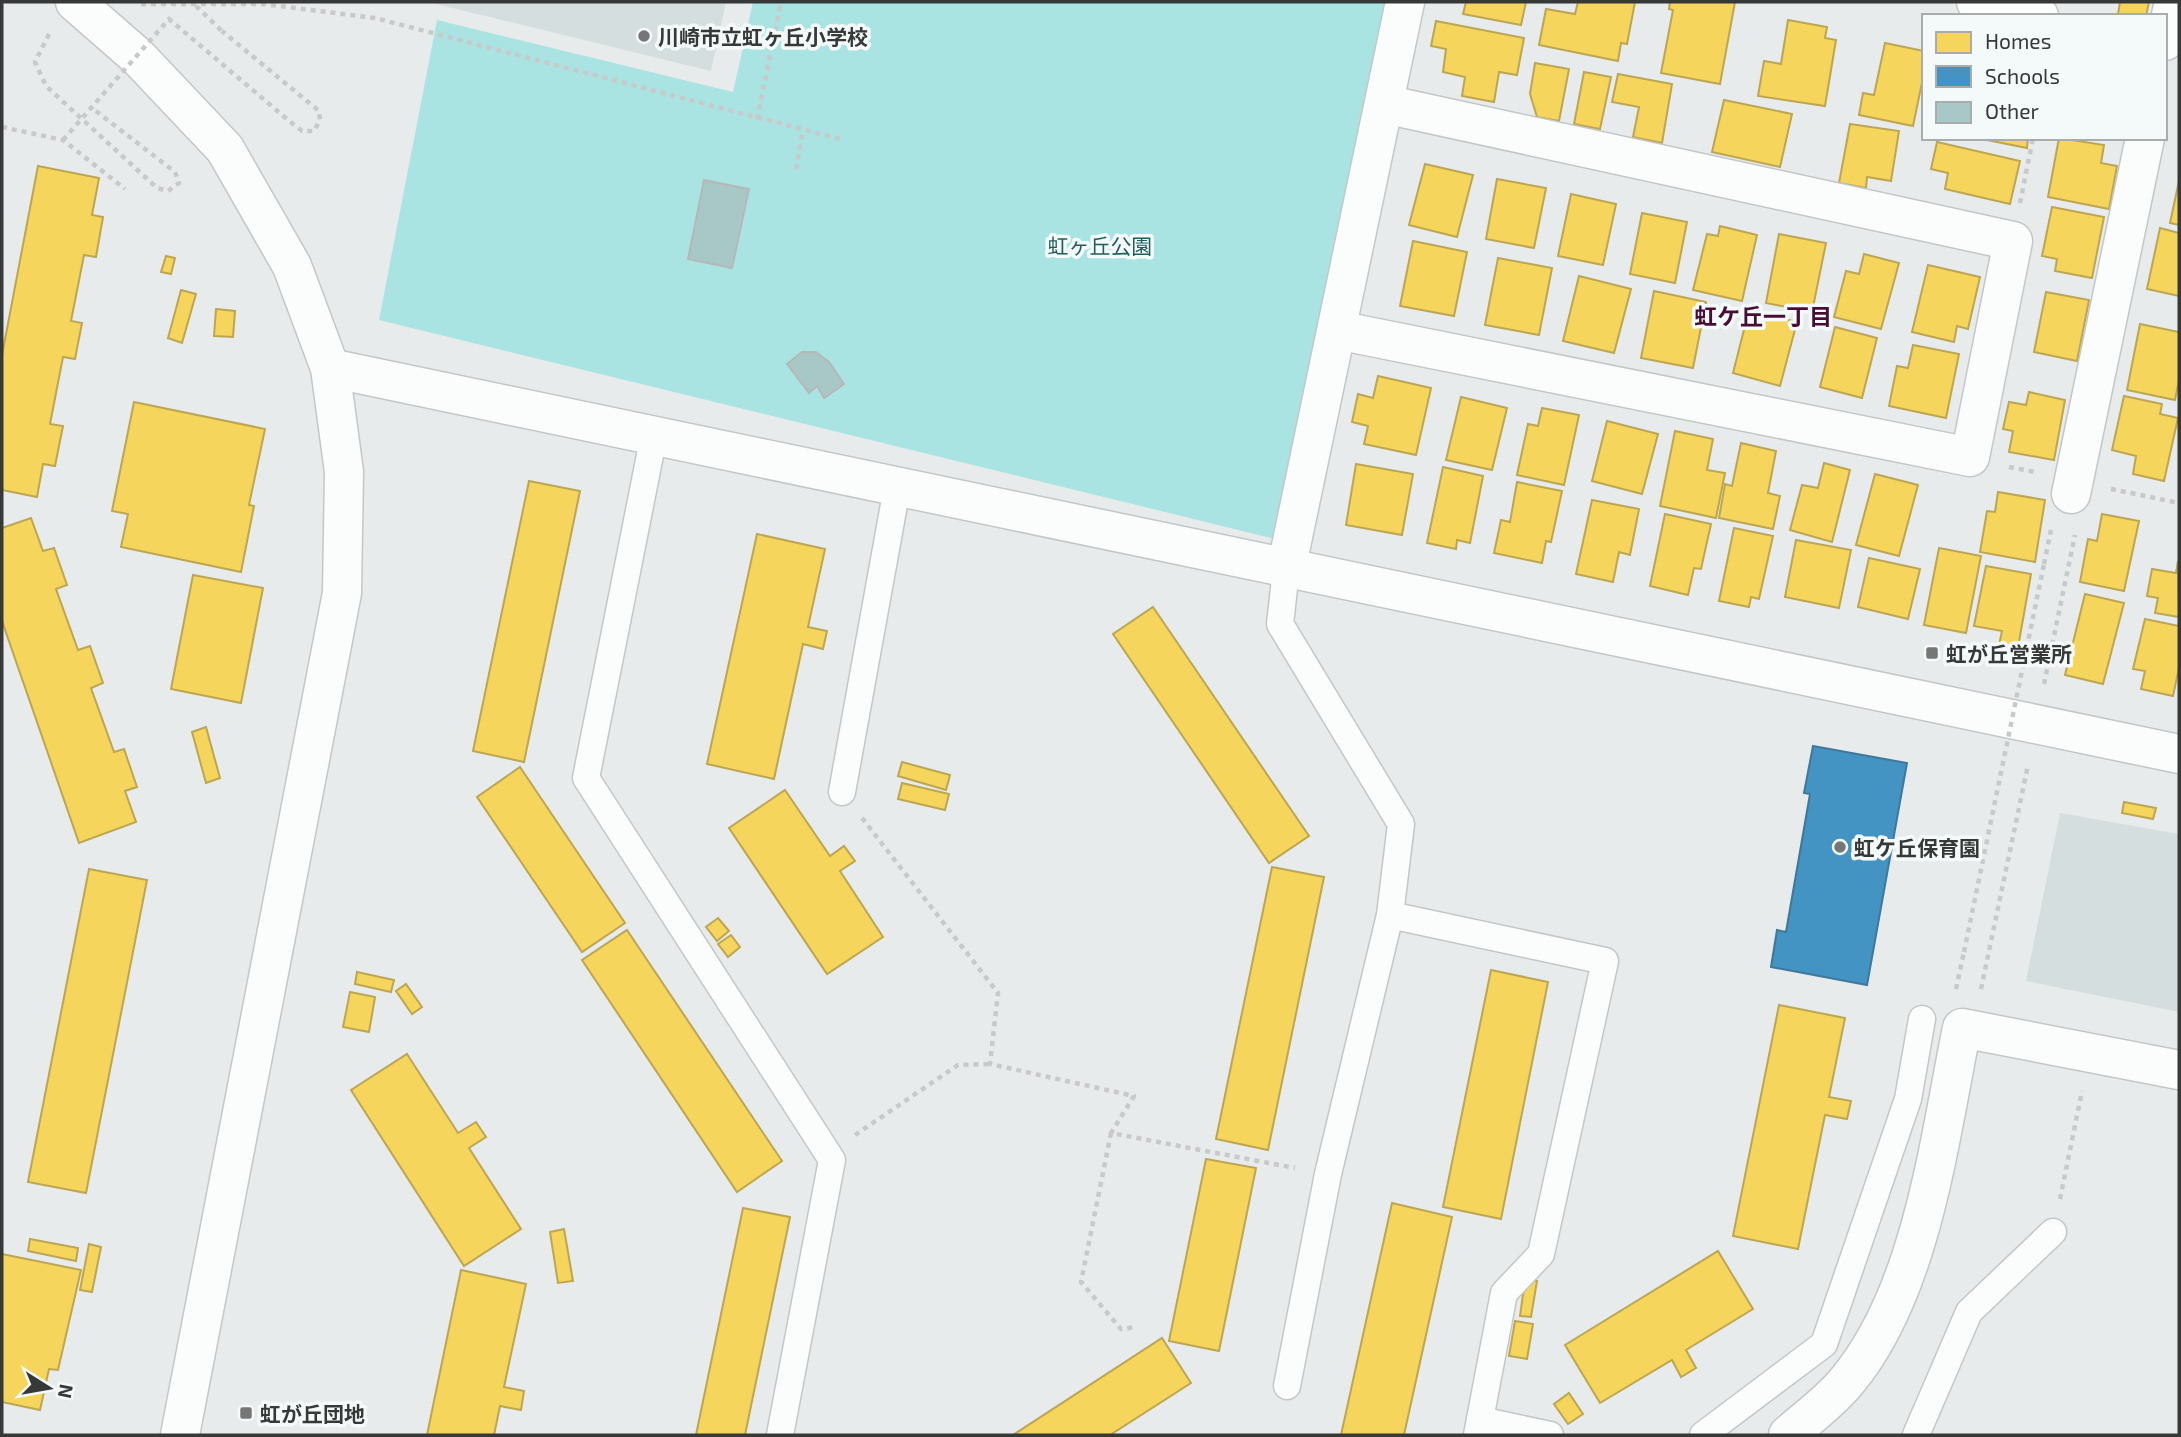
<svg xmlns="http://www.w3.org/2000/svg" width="2181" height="1437" font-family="'Exo 2','Noto Sans JP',sans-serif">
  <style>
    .built { fill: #d5dede }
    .green { fill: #a9e4e2 }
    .homes { fill: #f6d55c; stroke: #bda652; stroke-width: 2 }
    .schools { fill: #4393c3; stroke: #3f789a; stroke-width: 2 }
    .building { fill: #a7c8c7; stroke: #b6b8b8; stroke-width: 2 }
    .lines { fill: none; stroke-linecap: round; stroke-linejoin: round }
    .service-casing { stroke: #c4c7c7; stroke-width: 29 }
    .minor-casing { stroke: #c4c7c7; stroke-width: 41 }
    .tertiary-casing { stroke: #c4c7c7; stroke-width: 41 }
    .path { stroke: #c9c9c9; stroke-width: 4.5; stroke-dasharray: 5 5; stroke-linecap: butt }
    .service { stroke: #fbfcfc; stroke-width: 26 }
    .minor { stroke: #fbfcfc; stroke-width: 38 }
    .tertiary { stroke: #fbfcfc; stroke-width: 38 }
    .path-bridge { stroke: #c9c9c9; stroke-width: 4.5; stroke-dasharray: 5 5; stroke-linecap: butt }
    .poi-dot { fill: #757777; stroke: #f4faf9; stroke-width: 2.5 }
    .labels { text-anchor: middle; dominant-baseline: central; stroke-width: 7; stroke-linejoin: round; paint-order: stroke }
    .poi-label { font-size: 21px; font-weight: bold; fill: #373939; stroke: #f4faf9; text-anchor: start }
    .park-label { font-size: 21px; fill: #1f5d5c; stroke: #f4faf9 }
    .neighbourhood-label { font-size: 23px; font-weight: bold; fill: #480d35; stroke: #f4faf9 }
  </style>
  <rect width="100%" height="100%" fill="#e7ebeb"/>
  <g class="built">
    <path d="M428 2H726L711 71Z"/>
    <path d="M2060 813 2179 834V1012L2026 981Z"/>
  </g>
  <path class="green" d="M753 2H1388L1296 544 379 320 437 20 733 92Z"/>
  <g class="homes">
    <path d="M1466 2H1526L1521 25 1463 14Z"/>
    <path d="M1578 2H1635L1627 44 1621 43 1618 61 1539 45 1546 9 1575 14Z"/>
    <path d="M1670 2H1735L1720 84 1661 73 1673 10 1669 9Z"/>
    <path d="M2120 2H2149L2146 16 2118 14Z"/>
    <path d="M1788 20 1827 27 1825 38 1836 40 1825 106 1758 96 1764 61 1781 64Z"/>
    <path d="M1436 21 1524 38 1517 75 1499 72 1494 102 1462 96 1465 77 1443 72 1446 49 1431 46Z"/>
    <path d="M1885 43 1924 51V73L1913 126 1859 115 1863 93 1874 95Z"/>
    <path d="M1535 63 1569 69 1559 121 1537 117 1530 94Z"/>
    <path d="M1584 72 1611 77 1600 129 1574 124Z"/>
    <path d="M1618 74 1672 84 1662 143 1633 137 1639 107 1612 102Z"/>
    <path d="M1724 100 1792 114 1780 167 1712 152Z"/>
    <path d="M1850 124 1899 131 1891 181 1867 177 1866 188 1839 183Z"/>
    <path d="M1977 138H2028L2027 148Z"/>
    <path d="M2059 138 2104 145 2101 163 2117 166 2109 209 2048 197Z"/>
    <path d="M1937 142 2020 161 2010 204 1945 189 1948 173 1931 169Z"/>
    <path d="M1425 164 1473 175 1457 237 1409 225Z"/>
    <path d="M38 166 99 178 92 215 103 217 96 257 84 255 71 321 82 323 75 359 63 357 50 424 63 426 55 466 43 464 37 497 2 490V355Z"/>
    <path d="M1497 179 1546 188 1534 248 1486 239Z"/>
    <path d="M2179 181V225L2170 223Z"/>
    <path d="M1571 194 1616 204 1603 265 1558 256Z"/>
    <path d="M2052 207 2104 217 2092 278 2055 271 2057 259 2042 256Z"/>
    <path d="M1642 213 1687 222 1675 283 1630 274Z"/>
    <path d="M1720 226 1757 235 1742 301 1693 290 1707 234 1718 236Z"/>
    <path d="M2160 228 2179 233V296L2147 289Z"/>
    <path d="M1779 234 1826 243 1812 312 1766 303Z"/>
    <path d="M1413 241 1467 252 1454 316 1400 306Z"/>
    <path d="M1864 254 1899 263 1881 329 1834 317 1846 271 1859 274Z"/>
    <path d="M166 256 175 258 171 274 161 272Z"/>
    <path d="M1498 258 1552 268 1539 335 1485 325Z"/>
    <path d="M1928 265 1980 277 1968 329 1957 326 1954 342 1912 332Z"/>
    <path d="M1579 276 1631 289 1614 353 1563 341Z"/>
    <path d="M181 290 196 294 182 343 168 338Z"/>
    <path d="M1654 291 1706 302 1693 368 1641 358Z"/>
    <path d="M2046 292 2089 300 2077 361 2034 352Z"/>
    <path d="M216 309 235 311 233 337 214 336Z"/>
    <path d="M1749 310 1797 322 1780 386 1733 373Z"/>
    <path d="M2140 324 2179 332V380L2175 400 2127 390Z"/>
    <path d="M1835 327 1877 338 1862 398 1820 387Z"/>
    <path d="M1913 345 1959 354 1946 418 1889 406 1897 366 1908 368Z"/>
    <path d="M1378 376 1431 388 1416 455 1364 444 1368 426 1352 422 1358 394 1373 398Z"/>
    <path d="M2029 392 2065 400 2054 460 2009 452 2013 431 2003 429 2009 402 2026 405Z"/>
    <path d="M2124 396 2162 404 2160 414 2178 418 2164 481 2133 474 2136 456 2112 450Z"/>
    <path d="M1461 397 1507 408 1492 470 1446 460Z"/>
    <path d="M134 402 265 429 249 505 254 506 241 572 121 547 128 514 112 511Z"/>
    <path d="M1542 408 1579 415 1564 485 1517 475 1528 424 1538 426Z"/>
    <path d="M1607 421 1658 434 1642 494 1592 481Z"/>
    <path d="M1675 431 1713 439 1707 470 1725 473 1716 518 1660 506Z"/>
    <path d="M1741 443 1776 451 1768 493 1780 496 1773 529 1719 518 1725 484 1732 486Z"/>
    <path d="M1824 463 1850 470 1832 542 1790 530 1802 485 1818 488Z"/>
    <path d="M1356 464 1413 474 1402 535 1346 525Z"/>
    <path d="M1443 467 1483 476 1470 543 1457 540 1456 549 1427 543Z"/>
    <path d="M1875 474 1918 485 1899 556 1856 545Z"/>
    <path d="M529 481 580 491 524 762 473 751Z"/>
    <path d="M1517 482 1562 491 1551 542 1546 541 1542 563 1494 553 1501 520 1510 522Z"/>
    <path d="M1998 492 2045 500 2035 562 1980 552 1987 511 1995 512Z"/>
    <path d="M1592 500 1639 509 1630 555 1619 552 1613 582 1576 574Z"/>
    <path d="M1665 514 1711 524 1701 569 1694 568 1688 595 1650 586Z"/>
    <path d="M2102 514 2139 521 2124 591 2080 582 2088 539 2097 541Z"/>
    <path d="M31 518 43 551 54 548 67 585 56 589 78 650 90 646 103 683 91 688 114 752 124 749 137 787 125 791 136 822 79 843 2 621V528Z"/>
    <path d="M1734 528 1773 536 1759 599 1751 597 1749 607 1719 601Z"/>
    <path d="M757 534 825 549 808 627 827 631 823 649 803 644 774 779 707 764Z"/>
    <path d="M1796 540 1851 550 1839 608 1785 597Z"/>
    <path d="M1939 548 1981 556 1966 633 1924 625Z"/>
    <path d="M1869 558 1920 569 1908 619 1858 607Z"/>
    <path d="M2178 561 2179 617 2155 613 2158 598 2147 596 2152 569 2176 573Z"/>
    <path d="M1986 566 2031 574 2017 653 1998 650 2002 631 1974 626Z"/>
    <path d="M193 575 263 588 241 703 171 689Z"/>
    <path d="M2085 594 2124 603 2103 684 2065 675Z"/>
    <path d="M1153 607 1309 836 1269 863 1113 634Z"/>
    <path d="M2145 619 2179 626V668L2173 696 2141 689 2145 671 2133 669Z"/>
    <path d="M206 727 220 778 206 783 192 732Z"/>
    <path d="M902 762 950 775 946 790 898 776Z"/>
    <path d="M520 767 625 923 582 952 477 797Z"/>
    <path d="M902 783 949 794 945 810 898 799Z"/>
    <path d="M785 790 830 856 844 846 855 861 840 871 883 937 827 974 729 828Z"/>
    <path d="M2124 802 2156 808 2153 819 2122 813Z"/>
    <path d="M1272 867 1324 877 1268 1150 1216 1139Z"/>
    <path d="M89 869 147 880 86 1193 28 1182Z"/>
    <path d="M718 918 729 931 717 941 706 927Z"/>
    <path d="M627 930 782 1161 737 1192 582 960Z"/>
    <path d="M731 935 740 947 728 957 718 944Z"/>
    <path d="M1491 970 1548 982 1501 1219 1443 1207Z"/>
    <path d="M357 972 394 980 391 992 355 984Z"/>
    <path d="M406 984 422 1007 412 1014 396 991Z"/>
    <path d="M350 992 375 997 369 1032 343 1027Z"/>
    <path d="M1779 1005 1845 1018 1829 1097 1851 1101 1847 1119 1825 1115 1798 1249 1733 1236Z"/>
    <path d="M407 1054 458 1133 476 1122 486 1137 469 1148 521 1229 464 1266 351 1090Z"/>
    <path d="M1206 1159 1256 1168 1219 1351 1169 1341Z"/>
    <path d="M1392 1203 1452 1217 1404 1435H1341Z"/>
    <path d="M743 1208 790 1217 745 1435H696Z"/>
    <path d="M564 1229 573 1281 558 1283 550 1232Z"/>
    <path d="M30 1239 78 1248 76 1261 28 1251Z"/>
    <path d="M89 1244 101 1247 92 1292 80 1290Z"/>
    <path d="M1718 1251 1753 1309 1686 1350 1696 1368 1681 1377 1672 1360 1600 1403 1565 1345Z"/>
    <path d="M2 1254 81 1270 58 1370 49 1369 40 1410 2 1402Z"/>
    <path d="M461 1270 526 1284 504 1387 524 1391 521 1410 500 1406 494 1435H427Z"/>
    <path d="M1525 1280 1537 1281 1531 1317 1520 1316Z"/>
    <path d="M1515 1321 1533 1324 1527 1359 1509 1356Z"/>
    <path d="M1162 1338 1191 1383 1110 1435H1013Z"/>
    <path d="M1569 1393 1583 1414 1568 1424 1554 1404Z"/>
  </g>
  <path class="schools" d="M1813 746 1907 763 1867 985 1771 967 1777 930 1786 932 1810 794 1804 793Z"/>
  <g class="building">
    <path d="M704 180 749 189 732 268 688 259Z"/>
    <path d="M802 352H816L829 362 844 384 824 398 817 386 809 393 787 364Z"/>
  </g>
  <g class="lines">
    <g class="service-casing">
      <g id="service">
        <path d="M654 435 586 778 832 1160 780 1435"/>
        <path d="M1286 570 1280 624 1401 824 1390 915 1328 1174 1287 1386"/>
        <path d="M842 792 897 488"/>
        <path d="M1390 915 1605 961 1541 1254 1504 1293 1477 1435"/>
        <path d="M1480 1420 1550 1435"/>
        <path d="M1703 1435 1824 1344 1908 1099 1922 1019"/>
        <path d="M1916 1435 1969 1312 2053 1232"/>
      </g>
    </g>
    <g class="minor-casing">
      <g id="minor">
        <path d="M1976 2 2039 16"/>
        <path d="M2165 41 2174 2"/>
        <path d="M1337 330 1970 457 2013 241 1384 104"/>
        <path d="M2071 494 2145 138"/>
        <path d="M1286 570 1405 2"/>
        <path d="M1788 1435C1807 1418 1831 1401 1847 1381 1922 1291 1939 1140 1962 1028L2179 1070"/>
      </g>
    </g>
    <g class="tertiary-casing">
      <g id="tertiary">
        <path d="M75 2 138 57 225 149 292 266 330 368 344 472 342 593 180 1435"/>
        <path d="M330 368 2179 754"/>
      </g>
    </g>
    <g class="path">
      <path d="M141 4H263L375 18 844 140"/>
      <path d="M196 6 222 31"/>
      <path d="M49 34 35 62 46 86 157 188 168 191 179 183 175 172 92 108"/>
      <path d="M757 119 781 2"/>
      <path d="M2 127 63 140 125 189"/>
      <path d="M796 169 803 130"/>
      <path d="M2020 203 2033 138"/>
      <path d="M2009 467 2035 472"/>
      <path d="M2111 489 2179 503"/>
      <path d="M2044 564 2051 530"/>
      <path d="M2044 684 2075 535"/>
      <path d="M862 818 998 993 990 1064 1134 1096 1111 1133 1295 1168"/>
      <path d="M1956 989 1964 952"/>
      <path d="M1981 989 2028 765"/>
      <path d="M1111 1133 1081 1282 1121 1329 1136 1327"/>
      <path d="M855 1135 958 1065 990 1064"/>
      <path d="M2060 1199 2082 1091"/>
    </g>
    <use href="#service" class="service"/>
    <use href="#minor" class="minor"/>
    <use href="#tertiary" class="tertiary"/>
    <g class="path-bridge">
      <path d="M63 140 169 19 288 120 302 131H314L320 120 319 111 222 31"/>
      <path d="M1964 952 2044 564"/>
    </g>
  </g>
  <g class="poi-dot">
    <circle cx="644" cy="36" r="7"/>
    <rect x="1925" y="646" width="14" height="14" rx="3.5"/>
    <circle cx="1840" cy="847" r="7"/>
    <rect x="239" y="1406" width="14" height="14" rx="3.5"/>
  </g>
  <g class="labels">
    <g class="poi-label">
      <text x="658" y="36">川崎市立虹ヶ丘小学校</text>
      <text x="1946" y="653">虹が丘営業所</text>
      <text x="1854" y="847">虹ケ丘保育園</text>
      <text x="260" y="1413">虹が丘団地</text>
    </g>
    <g class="park-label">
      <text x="1100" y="245">虹ヶ丘公園</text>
    </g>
    <g class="neighbourhood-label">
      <text x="1763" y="316">虹ケ丘一丁目</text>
    </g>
  </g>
  <rect width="2181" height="1437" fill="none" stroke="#373939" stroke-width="7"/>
  <rect x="1922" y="14" width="245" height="126" fill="#f4faf9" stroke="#a8adac" stroke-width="2"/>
  <rect x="1936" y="32" width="35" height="21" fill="#f6d55c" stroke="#a8adac" stroke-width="2"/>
  <text x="1985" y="49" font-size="21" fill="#373939">Homes</text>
  <rect x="1936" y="66" width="35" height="21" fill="#4393c3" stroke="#a8adac" stroke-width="2"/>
  <text x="1985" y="84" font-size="21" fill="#373939">Schools</text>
  <rect x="1936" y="102" width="35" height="21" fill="#a7c8c7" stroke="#a8adac" stroke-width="2"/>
  <text x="1985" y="119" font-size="21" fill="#373939">Other</text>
  <g transform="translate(49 1388) rotate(101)" stroke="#f4faf9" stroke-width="5" paint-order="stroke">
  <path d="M0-5L12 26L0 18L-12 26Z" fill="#373939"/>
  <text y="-10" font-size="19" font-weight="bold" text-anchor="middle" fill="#373939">N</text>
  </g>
</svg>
